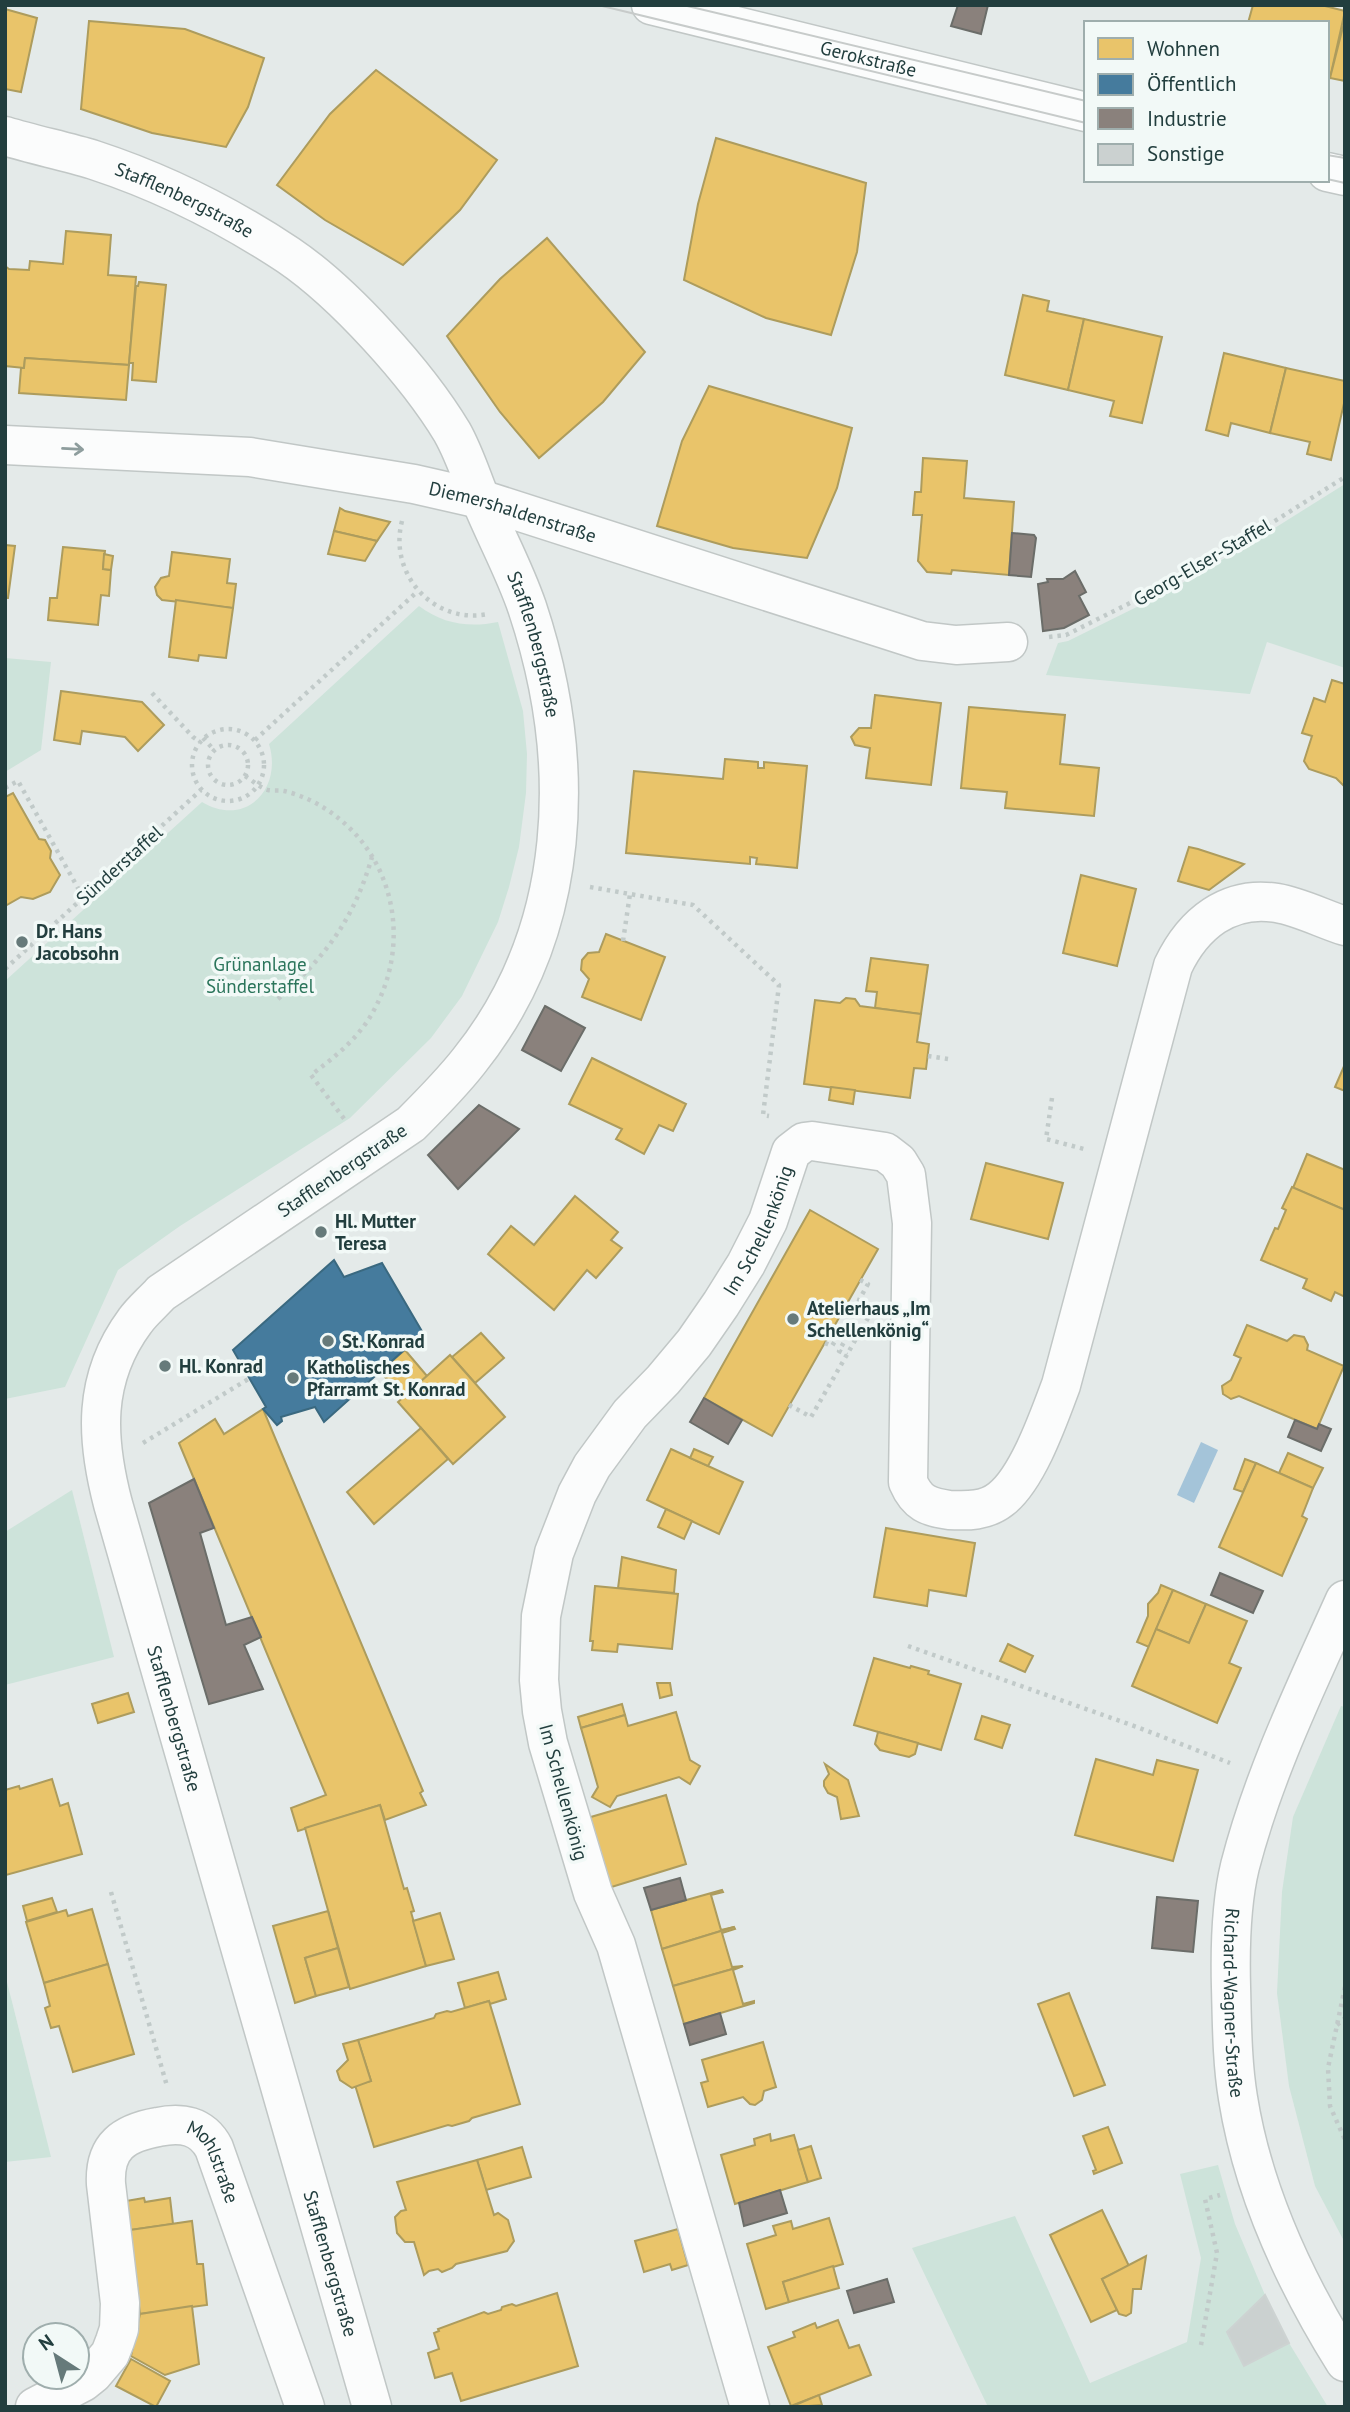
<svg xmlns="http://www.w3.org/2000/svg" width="1350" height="2412" font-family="'PT Sans',sans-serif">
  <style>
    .green { fill: #cde3da }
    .water { fill: #a4c4d9 }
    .homes { fill: #e9c46a; stroke: #ad9c5d; stroke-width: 2 }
    .public { fill: #457b9d; stroke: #3a6980; stroke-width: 2 }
    .industry { fill: #8a817c; stroke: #6b6d69; stroke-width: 2 }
    .building { fill: #cbd1d0; stroke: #cdd3d2; stroke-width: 2 }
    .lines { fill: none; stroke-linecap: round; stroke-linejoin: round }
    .minor-casing { stroke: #c1c7c6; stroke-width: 41 }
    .path { stroke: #c1cac9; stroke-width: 4.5; stroke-dasharray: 3.5 5; stroke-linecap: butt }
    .minor { stroke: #fbfcfc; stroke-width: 38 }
    .tram { stroke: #c7cbca; stroke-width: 2 }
    .oneway { stroke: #8e9d9d }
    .poi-dot { fill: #667a7a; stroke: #f2f9f7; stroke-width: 2.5 }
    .labels { text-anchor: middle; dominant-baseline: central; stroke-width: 7; stroke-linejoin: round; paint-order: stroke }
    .street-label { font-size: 19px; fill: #223e3e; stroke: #f2f9f7 }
    .poi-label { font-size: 19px; font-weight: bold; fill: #223e3e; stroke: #f2f9f7; text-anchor: start }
    .park-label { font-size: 19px; fill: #2b755b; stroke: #f2f9f7 }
  </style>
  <rect width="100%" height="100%" fill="#e4eae9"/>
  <g class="green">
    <path d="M1345 484V668L1267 642 1250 694 1046 675 1058 643 1068 641 1165 593 1249 544Z"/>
    <path d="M419 606C443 624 469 628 498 622L523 711 527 754 526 793 519 847 509 887 498 922 462 996 431 1038 350 1118 180 1226 118 1270 65 1387 5 1399V981L202 802C245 828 283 789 269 744Z"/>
    <path d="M5 658 51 662 41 750 5 772Z"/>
    <path d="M72 1490 114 1657 5 1685V1532Z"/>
    <path d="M1341 1706 1345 1707V2243L1315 2186 1289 2086 1277 1993 1282 1892 1293 1817Z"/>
    <path d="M5 1974 51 2157 5 2162Z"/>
    <path d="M1218 2165 1235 2224 1265 2295 1227 2332 1244 2366 1289 2343 1328 2407H988L912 2248 1015 2216 1090 2383 1187 2342 1201 2258 1180 2174Z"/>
  </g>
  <path class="water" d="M1201 1442 1218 1450 1194 1503 1177 1495Z"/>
  <g class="homes">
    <path d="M1253 5H1321L1345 11 1330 78 1327 77V23H1248Z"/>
    <path d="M5 9 37 18 21 92 5 89Z"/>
    <path d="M1345 19V81L1330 78Z"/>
    <path d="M89 21 185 29 264 58 248 107 226 147 152 133 81 109Z"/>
    <path d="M376 70 497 160 460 210 403 265 325 220 277 185 330 114Z"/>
    <path d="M716 138 866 183 857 252 831 335 766 318 684 280 698 204Z"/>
    <path d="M66 231 111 235 108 275 136 277 129 365 25 358 24 368 5 366V266L9 269 29 270 30 261 63 264Z"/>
    <path d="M547 238 645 352 603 402 539 458 500 412 447 336 500 279Z"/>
    <path d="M139 282 166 285 156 382 132 380 133 363H129L136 286H138Z"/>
    <path d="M1023 295 1049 301 1047 311 1084 319 1068 390 1005 375Z"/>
    <path d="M1084 319 1162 337 1142 423 1110 416 1114 401 1068 390Z"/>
    <path d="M1224 353 1286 368 1270 433 1231 423 1228 436 1206 430Z"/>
    <path d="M25 358 129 365 126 400 19 393 21 368H24Z"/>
    <path d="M1286 368 1345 381V399L1331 460 1307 454 1310 442 1270 433Z"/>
    <path d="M709 386 852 428 837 488 807 558 733 548 657 526 682 441Z"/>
    <path d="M923 458 967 461 964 498 1014 502 1009 575 952 570 951 574 927 572 918 561 922 515H913L915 492H921Z"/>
    <path d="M340 508 345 511 390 522 377 541 334 531Z"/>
    <path d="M334 531 377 541 365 561 328 554Z"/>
    <path d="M5 545 15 546 8 598H5Z"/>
    <path d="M63 547 105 551 103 569 111 570 109 596 101 595 98 625 48 620 50 598H57Z"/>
    <path d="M172 552 230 559 227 583 236 584 233 608 162 600 157 595 155 587 161 578 169 576Z"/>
    <path d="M104 554 113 556 111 570 103 569Z"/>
    <path d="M176 600 233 608 226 658 199 655 198 661 169 657Z"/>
    <path d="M1332 680 1345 684V787L1336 778 1309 769 1304 761 1312 736 1302 733 1314 698 1325 702Z"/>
    <path d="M61 691 142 702 164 725 138 751 125 737 82 731 80 744 54 740Z"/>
    <path d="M875 695 941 703 931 785 866 778 870 748 855 745 851 737 859 728H871Z"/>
    <path d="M969 707 1065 715 1060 764 1099 768 1094 816 1005 808 1007 792 961 788Z"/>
    <path d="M725 759 758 762V768H764V762L807 766 797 868 756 864 757 858 750 857V864L626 853 634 771 723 779Z"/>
    <path d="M13 793 39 839 45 840 51 851 50 858 60 875 50 892 33 899 21 897 5 906V797Z"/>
    <path d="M1189 847 1198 849 1244 864 1209 890 1178 881Z"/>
    <path d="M1081 875 1136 889 1117 966 1063 953Z"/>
    <path d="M606 934 665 957 641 1020 582 997 589 979 581 970 582 960 588 953 599 952Z"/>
    <path d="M871 958 928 965 921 1014 875 1008 877 992 866 991Z"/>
    <path d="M846 998 855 999 860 1006 921 1014 917 1042 929 1044 926 1069 914 1068 910 1098 804 1084 815 1000 840 1003Z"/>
    <path d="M592 1058 686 1104 673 1131 659 1125 644 1154 616 1139 622 1129 569 1104Z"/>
    <path d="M1345 1064V1091L1335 1087Z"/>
    <path d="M831 1087 855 1090 853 1104 829 1100Z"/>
    <path d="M1307 1154 1345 1170V1210L1293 1188Z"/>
    <path d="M986 1163 1063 1183 1048 1239 971 1219Z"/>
    <path d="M1292 1187 1345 1210V1297L1335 1292 1331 1301 1303 1288 1307 1279 1261 1260 1275 1228 1278 1229 1286 1210 1282 1208Z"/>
    <path d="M575 1196 618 1232 611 1240 622 1248 596 1278 587 1270 554 1310 488 1254 511 1226 534 1245Z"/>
    <path d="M810 1210 878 1249 772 1436 704 1398Z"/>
    <path d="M1247 1325 1287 1341 1294 1335 1304 1337 1308 1345 1307 1350 1344 1366 1317 1429 1239 1396 1231 1399 1223 1394 1222 1386 1231 1380 1241 1358 1234 1355Z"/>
    <path d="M481 1333 504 1358 475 1383 452 1357Z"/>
    <path d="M405 1350 427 1376 403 1398 380 1371Z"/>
    <path d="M450 1355 505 1417 453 1464 398 1402Z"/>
    <path d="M263 1409 423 1791 420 1793 426 1805 385 1820 380 1805 298 1831 291 1808 326 1795 179 1443 215 1419 224 1434Z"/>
    <path d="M421 1428 448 1459 374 1524 347 1492Z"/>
    <path d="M671 1449 743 1482 719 1534 647 1500Z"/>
    <path d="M694 1449 713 1457 708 1466 690 1458Z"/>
    <path d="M1288 1453 1323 1468 1313 1488 1279 1473Z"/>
    <path d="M1245 1459 1256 1463 1243 1492 1234 1489Z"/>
    <path d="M1256 1463 1313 1488 1302 1516 1307 1519 1282 1576 1219 1547Z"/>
    <path d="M666 1509 692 1521 684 1539 658 1527Z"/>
    <path d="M886 1528 975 1543 966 1596 929 1590 927 1606 874 1597Z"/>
    <path d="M622 1557 676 1570 674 1593 618 1588Z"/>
    <path d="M1161 1585 1173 1590 1149 1647 1137 1642 1148 1616V1604L1158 1593Z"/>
    <path d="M595 1586 678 1594 672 1649 618 1644 617 1652 592 1650 593 1641H590Z"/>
    <path d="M1173 1590 1206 1604 1189 1643 1156 1629Z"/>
    <path d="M1206 1604 1247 1621 1229 1663 1241 1668 1217 1723 1132 1686 1156 1629 1189 1643Z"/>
    <path d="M1008 1644 1033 1656 1025 1672 1000 1661Z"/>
    <path d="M874 1658 910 1668 911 1666 929 1671 928 1674 961 1684 941 1750 854 1725Z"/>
    <path d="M657 1683H670L672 1695 660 1698Z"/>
    <path d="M128 1693 134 1712 98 1723 92 1704Z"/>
    <path d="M622 1704 625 1715 581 1728 578 1717Z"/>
    <path d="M676 1712 690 1760 700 1766 690 1784 679 1777 617 1796 610 1807 592 1797 598 1787 581 1728 625 1715 628 1726Z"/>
    <path d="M982 1716 1010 1725 1002 1748 975 1739Z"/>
    <path d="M878 1732 918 1743 915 1754 909 1757 880 1750 875 1744Z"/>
    <path d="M1096 1759 1153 1775 1157 1760 1198 1770 1173 1861 1075 1835Z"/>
    <path d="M825 1764 848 1780 859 1816 841 1819 837 1797 828 1793 824 1786V1781L829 1774Z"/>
    <path d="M52 1779 60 1806 68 1803 82 1854 6 1875 5 1790 19 1786 20 1789Z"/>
    <path d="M666 1795 686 1864 605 1889 584 1819Z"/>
    <path d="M380 1805 404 1889 407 1888 414 1911 411 1912 426 1966 350 1989 305 1828Z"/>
    <path d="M722 1890 723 1892 711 1895 721 1930 734 1927 662 1949 651 1910Z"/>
    <path d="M52 1898 57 1912 27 1921 23 1906Z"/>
    <path d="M92 1909 108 1964 44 1983 26 1922 66 1910 68 1916Z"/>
    <path d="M328 1911 338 1948 305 1958 316 1996 295 2003 273 1926Z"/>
    <path d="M440 1913 454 1959 426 1966 413 1921Z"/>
    <path d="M734 1927 735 1929 722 1933 732 1967 743 1966 673 1986 662 1949Z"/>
    <path d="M338 1948 349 1987 316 1996 305 1958Z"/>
    <path d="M108 1964 134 2054 73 2072 59 2026 51 2028 45 2008 50 2006 44 1983Z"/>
    <path d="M743 1966 733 1970 743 2004 754 2001V2003L684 2024 673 1986Z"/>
    <path d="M498 1972 506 1999 490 2004 489 2001 465 2008 458 1983Z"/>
    <path d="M1069 1993 1105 2085 1074 2096 1038 2004Z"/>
    <path d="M489 2001 520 2104 472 2118 469 2121 452 2126 448 2125 374 2147 355 2085 371 2081 358 2040 434 2018 436 2014 447 2011 451 2012Z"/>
    <path d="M358 2040 371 2081 352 2088 340 2080 337 2071 348 2060 343 2044Z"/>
    <path d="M763 2042 776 2087 764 2091 762 2100 755 2105 750 2104 743 2097 708 2107 701 2083 708 2081 702 2060Z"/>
    <path d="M1108 2127 1122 2163 1094 2174 1093 2171 1096 2170 1083 2136Z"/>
    <path d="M770 2134 771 2141 794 2135 808 2182 735 2204 721 2155 755 2145 754 2139Z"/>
    <path d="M811 2146 821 2178 808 2182 798 2150Z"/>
    <path d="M522 2147 531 2177 486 2190 477 2160Z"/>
    <path d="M477 2160 494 2215 498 2213 508 2220 514 2241 507 2251 456 2264 452 2268 442 2272 438 2269 429 2271 424 2275 414 2242H405L397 2233 395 2217 401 2211 406 2210 397 2182Z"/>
    <path d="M144 2198 145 2202 170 2198 173 2224 130 2230 126 2201Z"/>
    <path d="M1102 2210 1129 2266 1102 2279 1117 2310 1091 2322 1050 2235Z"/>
    <path d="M829 2218 843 2264 783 2282 789 2302 766 2309 747 2244 776 2235 773 2226 791 2221 793 2229Z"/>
    <path d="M192 2221 197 2264H203L207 2305 140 2314 130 2230Z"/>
    <path d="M678 2229 688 2265 672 2270 670 2264 644 2272 635 2241Z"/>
    <path d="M1146 2256 1141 2289H1133L1131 2313 1126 2316 1119 2314 1102 2279Z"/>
    <path d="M833 2266 839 2288 789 2302 783 2282Z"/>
    <path d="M557 2293 578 2366 461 2401 452 2373 435 2378 428 2353 439 2349 434 2333 439 2331 438 2329 484 2312 488 2314 501 2310 502 2307 512 2304 516 2306Z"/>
    <path d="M192 2306 199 2364 165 2375 131 2356 140 2314Z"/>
    <path d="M838 2320 849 2348 859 2345 871 2375 791 2406 768 2347 795 2337 793 2332 815 2323 817 2328Z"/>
    <path d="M131 2359 170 2381 156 2407 116 2386Z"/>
    <path d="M819 2395 822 2405 795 2407V2405Z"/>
  </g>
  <path class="public" d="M334 1260 344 1277 382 1263 423 1333 324 1422 315 1407 281 1417 282 1421 277 1425 263 1409 266 1407 233 1350Z"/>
  <g class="industry">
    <path d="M958 5H988L981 34 951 26Z"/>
    <path d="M1012 533 1034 535 1036 538 1031 577 1009 575Z"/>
    <path d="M1075 571 1086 592 1079 596 1089 615 1064 628 1043 631 1038 584 1048 582 1047 579H1063Z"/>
    <path d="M545 1006 585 1028 561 1071 522 1050Z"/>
    <path d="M479 1105 519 1129 458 1189 428 1155Z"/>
    <path d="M704 1398 742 1420 728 1444 690 1422Z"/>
    <path d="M1295 1420 1317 1429 1319 1424 1331 1429 1321 1451 1288 1437Z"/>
    <path d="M194 1479 214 1528 200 1533 226 1625 252 1617 261 1637 244 1645 263 1689 209 1704 149 1503Z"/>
    <path d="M1220 1573 1263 1591 1253 1613 1211 1595Z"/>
    <path d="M680 1878 686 1900 651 1910 644 1888Z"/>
    <path d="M1157 1897 1198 1901 1193 1952 1152 1948Z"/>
    <path d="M720 2013 726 2034 690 2045 684 2024Z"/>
    <path d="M780 2190 787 2213 744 2226 739 2203Z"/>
    <path d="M887 2279 894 2302 854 2313 847 2291Z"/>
  </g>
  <path class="building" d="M1265 2295 1289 2343 1244 2366 1227 2332Z"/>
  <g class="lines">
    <g class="minor-casing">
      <g id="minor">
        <path id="s1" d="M651 5 1086 112"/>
        <path id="s2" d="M5 136C34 145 65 151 94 160 161 182 229 216 288 255 344 293 417 374 452 432 464 453 471 476 480 498 495 535 514 569 527 607 578 760 574 930 469 1061 451 1084 431 1104 411 1124L161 1293C153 1302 142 1311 135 1321 92 1379 96 1439 113 1504L372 2407"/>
        <path d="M1327 172 1345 176"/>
        <path id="s3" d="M5 445 250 457 414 484 480 499 922 641 956 645 1008 642"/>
        <path id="s4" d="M1345 1600C1306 1687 1264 1773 1240 1866 1231 1903 1230 1949 1231 1987 1232 2024 1232 2062 1238 2098 1253 2192 1295 2282 1345 2362"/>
        <path id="s5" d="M35 2407 83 2382 93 2374 110 2354 115 2341 119 2329 120 2303 106 2184C104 2146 124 2133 158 2127 181 2122 202 2125 214 2148L305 2407"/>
        <path id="s6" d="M750 2407 616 1945 593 1893 548 1743 542 1711 539 1680 541 1616 554 1553 577 1494 592 1466 630 1414 663 1380 694 1343 721 1304 746 1264 768 1221 791 1152 804 1142 812 1141 885 1152 898 1162 906 1175 912 1223 908 1482C917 1503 928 1507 949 1510 968 1511 986 1511 1001 1499 1028 1478 1049 1417 1061 1385L1173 966C1193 924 1228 895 1277 903 1300 907 1323 919 1345 926"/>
      </g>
    </g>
    <g class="path">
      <path d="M402 521C388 574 434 625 488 614"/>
      <path d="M1049 637 1066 635 1162 587 1246 539 1345 477"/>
      <path d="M152 693 193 737 200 742"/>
      <circle cx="228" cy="765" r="36"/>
      <path d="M203 738 214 750"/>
      <path d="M255 740 418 591"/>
      <circle cx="228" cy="765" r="20"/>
      <path d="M245 776C252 780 260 788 268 790 273 791 279 790 284 791 302 795 322 805 337 817 396 863 410 945 374 1010 360 1037 335 1057 311 1075L345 1120"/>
      <path d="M5 788 18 781 83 897"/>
      <path d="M590 887 693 905 779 985 763 1115 769 1116"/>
      <path d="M623 941 630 894"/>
      <path d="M5 969 201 790"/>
      <path d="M278 999C326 956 354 919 372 857"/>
      <path d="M928 1056 948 1059"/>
      <path d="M1052 1098 1046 1139 1084 1149"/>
      <path d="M860 1280 868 1284 859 1300 866 1304 869 1298"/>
      <path d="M825 1343 832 1346 841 1331 848 1335 839 1351 847 1355"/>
      <path d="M789 1405 811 1417 868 1318"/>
      <path d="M143 1443 250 1378"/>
      <path d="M908 1646 1137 1727 1230 1763"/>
      <path d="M111 1892 167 2086"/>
      <path d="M1345 1987 1328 2068 1330 2106 1345 2140"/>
      <path d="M1337 2025 1345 2018"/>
      <path d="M1201 2345 1217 2253 1205 2199 1220 2195"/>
    </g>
    <use href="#minor" class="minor"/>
    <g class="tram">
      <path d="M598 5 1086 123"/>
      <path d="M683 5 1086 101"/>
      <path d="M1327 155 1345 158"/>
      <path d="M1327 179 1345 183"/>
    </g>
  </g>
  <defs><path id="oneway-shaft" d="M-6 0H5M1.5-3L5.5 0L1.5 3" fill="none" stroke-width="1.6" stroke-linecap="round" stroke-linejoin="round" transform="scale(1.75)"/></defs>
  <use class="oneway" href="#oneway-shaft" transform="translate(73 449) rotate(3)"/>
  <g class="poi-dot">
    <circle cx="22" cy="942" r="7"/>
    <circle cx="321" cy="1232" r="7"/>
    <circle cx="793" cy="1319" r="7"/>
    <circle cx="328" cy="1341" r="7"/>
    <circle cx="165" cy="1366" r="7"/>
    <circle cx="293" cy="1378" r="7"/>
  </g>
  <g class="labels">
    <g class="street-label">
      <text stroke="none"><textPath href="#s1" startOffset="224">Gerokstraße</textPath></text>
      <text stroke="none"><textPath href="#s2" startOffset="191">Stafflenbergstraße</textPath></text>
      <text stroke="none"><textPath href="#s3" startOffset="514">Diemershaldenstraße</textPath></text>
      <text transform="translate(1202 562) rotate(-30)">Georg-Elser-Staffel</text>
      <text stroke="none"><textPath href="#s2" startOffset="780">Stafflenbergstraße</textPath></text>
      <text transform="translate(119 865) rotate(-42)">Sünderstaffel</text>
      <text transform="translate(342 1170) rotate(-34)">Stafflenbergstraße</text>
      <text stroke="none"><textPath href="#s6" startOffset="1272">Im Schellenkönig</textPath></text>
      <text stroke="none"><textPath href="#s2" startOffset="2060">Stafflenbergstraße</textPath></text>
      <text transform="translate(564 1792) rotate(75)">Im Schellenkönig</text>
      <text stroke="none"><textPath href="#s4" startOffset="424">Richard-Wagner-Straße</textPath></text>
      <text stroke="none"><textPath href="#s5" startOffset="429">Mohlstraße</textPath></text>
      <text stroke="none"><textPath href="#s2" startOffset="2627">Stafflenbergstraße</textPath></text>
    </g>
    <g class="poi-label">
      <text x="36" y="931">Dr. Hans<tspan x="36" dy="22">Jacobsohn</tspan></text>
      <text x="335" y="1221">Hl. Mutter<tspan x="335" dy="22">Teresa</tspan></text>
      <text x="807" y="1308">Atelierhaus „Im<tspan x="807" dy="22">Schellenkönig“</tspan></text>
      <text x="342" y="1341">St. Konrad</text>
      <text x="179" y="1366">Hl. Konrad</text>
      <text x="307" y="1367">Katholisches<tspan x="307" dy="22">Pfarramt St. Konrad</tspan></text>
    </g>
    <g class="park-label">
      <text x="260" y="964">Grünanlage<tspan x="260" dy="22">Sünderstaffel</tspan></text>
    </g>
  </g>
  <rect width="1350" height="2412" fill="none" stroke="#223e3e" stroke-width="14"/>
  <rect x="1084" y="21" width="245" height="161" fill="#f2f9f7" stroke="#9faead" stroke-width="2"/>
  <rect x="1098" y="38" width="35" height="21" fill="#e9c46a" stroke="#9faead" stroke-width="2"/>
  <text x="1147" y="56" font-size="21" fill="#223e3e">Wohnen</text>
  <rect x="1098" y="74" width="35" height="21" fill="#457b9d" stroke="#9faead" stroke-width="2"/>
  <text x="1147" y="91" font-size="21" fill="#223e3e">Öffentlich</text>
  <rect x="1098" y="108" width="35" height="21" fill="#8a817c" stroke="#9faead" stroke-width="2"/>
  <text x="1147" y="126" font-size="21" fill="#223e3e">Industrie</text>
  <rect x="1098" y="144" width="35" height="21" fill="#cbd1d0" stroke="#9faead" stroke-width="2"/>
  <text x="1147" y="161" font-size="21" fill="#223e3e">Sonstige</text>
  <g transform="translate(56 2356) rotate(324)"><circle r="33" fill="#f2f9f7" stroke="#9faead" stroke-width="2"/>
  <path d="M0-5L12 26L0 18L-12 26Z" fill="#667a7a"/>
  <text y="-10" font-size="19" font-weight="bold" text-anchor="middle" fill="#223e3e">N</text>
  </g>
</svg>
